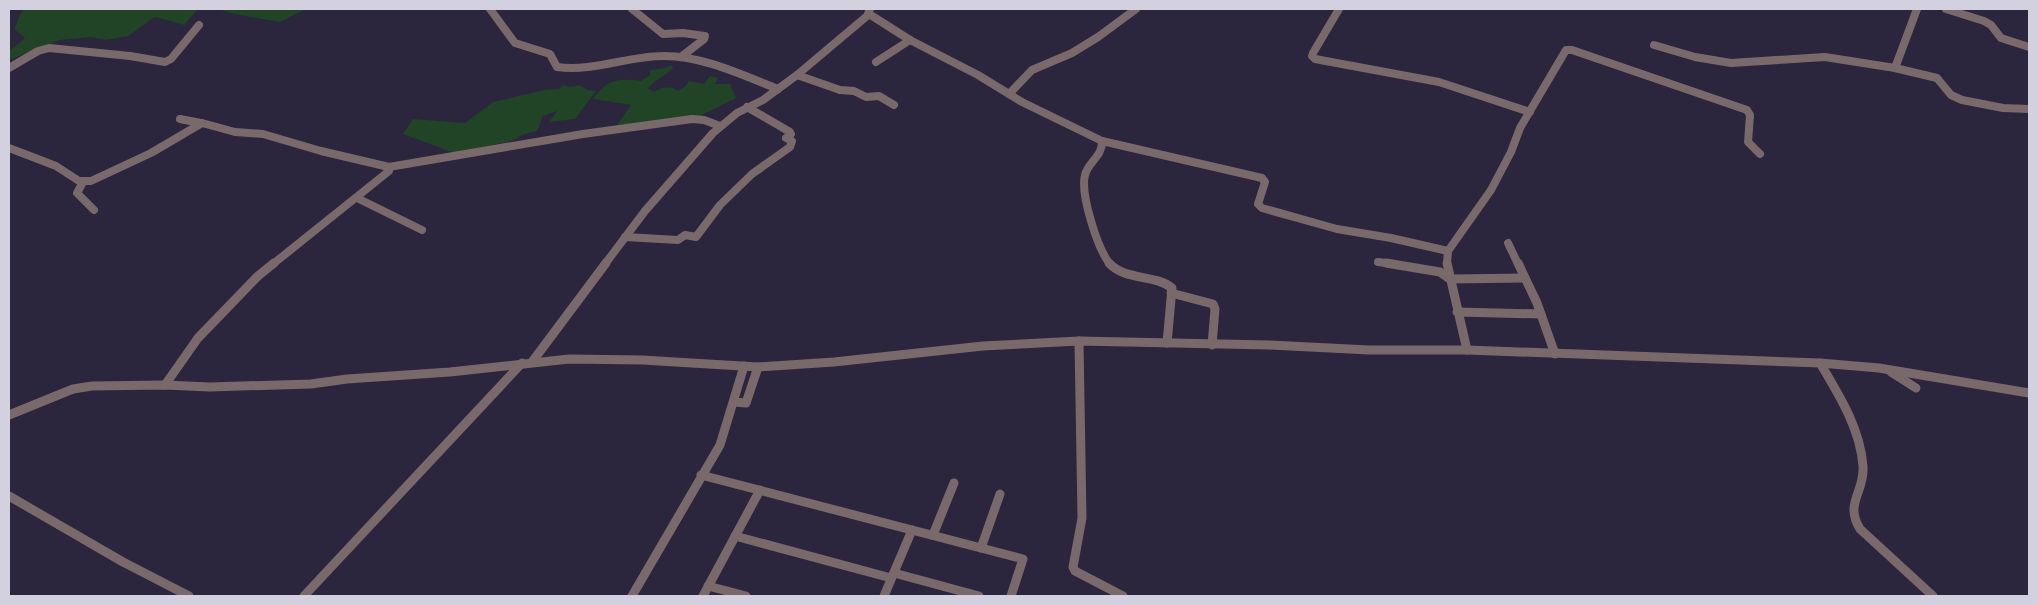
<svg xmlns="http://www.w3.org/2000/svg" width="2038" height="605" font-family="'Source Serif 4',serif">
  <style>
    .green { fill: #214326 }
    .lines { fill: none; stroke-linecap: round; stroke-linejoin: round }
    .minor-far1 { stroke: #79696b; stroke-width: 8 }
    .minor { stroke: #79696b; stroke-width: 9 }
  </style>
  <rect width="100%" height="100%" fill="#2b253d"/>
  <g class="green">
    <path d="M27 9H198L184 25 155 17 128 36 106 40 91 37 60 40 9 60V51L25 38 14 29 22 11Z"/>
    <path d="M217 9H306L280 22 235 14Z"/>
    <path d="M672 65 673 68C665 76 655 80 648 88L654 92C662 87 669 85 678 91L686 86 689 81 704 84 710 76 718 78 715 84H730L736 98 702 115 708 119 616 127 631 105 593 99C607 79 618 78 641 81L650 75V70L664 68Z"/>
    <path d="M563 85 570 87 580 85 587 90 596 91 575 119 549 122 557 111 543 116 537 131 522 135 512 141 454 153 403 134 413 119 465 123 493 102 544 90 559 89Z"/>
  </g>
  <g class="lines">
    <g class="minor-far1">
      <path d="M490 9 515 43 550 54 557 67C594 72 627 56 664 56 703 56 742 75 778 89"/>
      <path d="M632 9 663 34 683 33 705 36 704 39 681 57"/>
      <path d="M1339 9 1313 53 1312 56 1315 59 1439 82 1530 112"/>
      <path d="M1946 9 1984 21 1991 25 2001 38 2029 47"/>
      <path d="M869 14 910 40 978 75 1022 102 1102 141C1103 156 1088 162 1085 175 1080 194 1098 250 1110 264"/>
      <path d="M1654 45 1695 57 1731 63 1825 57 1895 68 1937 78 1951 95 1962 100 2003 108 2029 109"/>
      <path d="M876 62 910 40"/>
      <path d="M9 68 38 51 49 48 130 56 165 62 171 59 199 25"/>
      <path d="M1895 68 1917 9"/>
      <path d="M797 75 840 90 854 91 866 97 879 96 894 105"/>
      <path d="M1009 94 1032 70 1072 53 1098 37 1136 9"/>
      <path d="M180 119 201 123"/>
      <path d="M1102 141 1262 178 1265 182 1258 204 1262 208 1337 229 1391 238 1448 251"/>
      <path d="M9 148 56 166 79 181H91L151 153 202 123 235 132 263 134 321 151 389 167 583 134 692 119 704 120 720 126"/>
      <path d="M83 182 77 193 94 210"/>
      <path d="M357 198 422 230"/>
      <path d="M625 237 678 240 685 235 696 237 720 205 752 174 790 147 792 141 786 138 791 134 790 132 747 107"/>
      <path d="M1508 243 1518 264"/>
      <path d="M1378 262 1393 264"/>
      <path d="M273 264 389 171V167"/>
      <path d="M605 264 645 211 713 133 737 113 763 100 797 75 867 16 870 9"/>
      <path d="M1447 264 1448 251 1491 190 1511 152 1520 128 1566 50H1572L1747 110 1750 115 1748 142 1760 154"/>
    </g>
    <g class="minor">
      <path d="M1109 263C1125 281 1155 274 1172 288L1167 343"/>
      <path d="M1386 263 1440 272 1450 279 1525 278"/>
      <path d="M1447 263 1467 350"/>
      <path d="M1518 263 1537 303 1555 354"/>
      <path d="M1171 293 1213 304 1215 309 1212 345"/>
      <path d="M1457 312 1541 314"/>
      <path d="M1079 341 1082 518 1073 567 1075 571 1123 596"/>
      <path d="M532 362 606 263"/>
      <path d="M1820 363C1839 395 1860 428 1863 466 1865 492 1844 503 1860 529L1933 596"/>
      <path d="M1891 372 1916 388"/>
      <path d="M165 385 198 338 258 276 274 263"/>
      <path d="M734 402 746 403 758 367"/>
      <path d="M9 415 73 389 92 386 165 385 209 387 311 384 347 379 450 372 569 359 642 360 758 367 834 362 983 346 1079 341 1269 345 1369 350H1467L1820 363 1879 368 2029 393"/>
      <path d="M701 475 1023 559 1011 596"/>
      <path d="M9 496 123 562 189 596"/>
      <path d="M933 535 954 483"/>
      <path d="M735 536 891 578"/>
      <path d="M981 548 1000 494"/>
      <path d="M894 573 979 596"/>
      <path d="M708 586 746 596"/>
      <path d="M304 596 522 363"/>
      <path d="M632 596 720 445 744 366"/>
      <path d="M703 596 760 490"/>
      <path d="M884 596 912 530"/>
    </g>
  </g>
  <rect width="2038" height="605" fill="none" stroke="#d3d0e0" stroke-width="20"/>
</svg>
